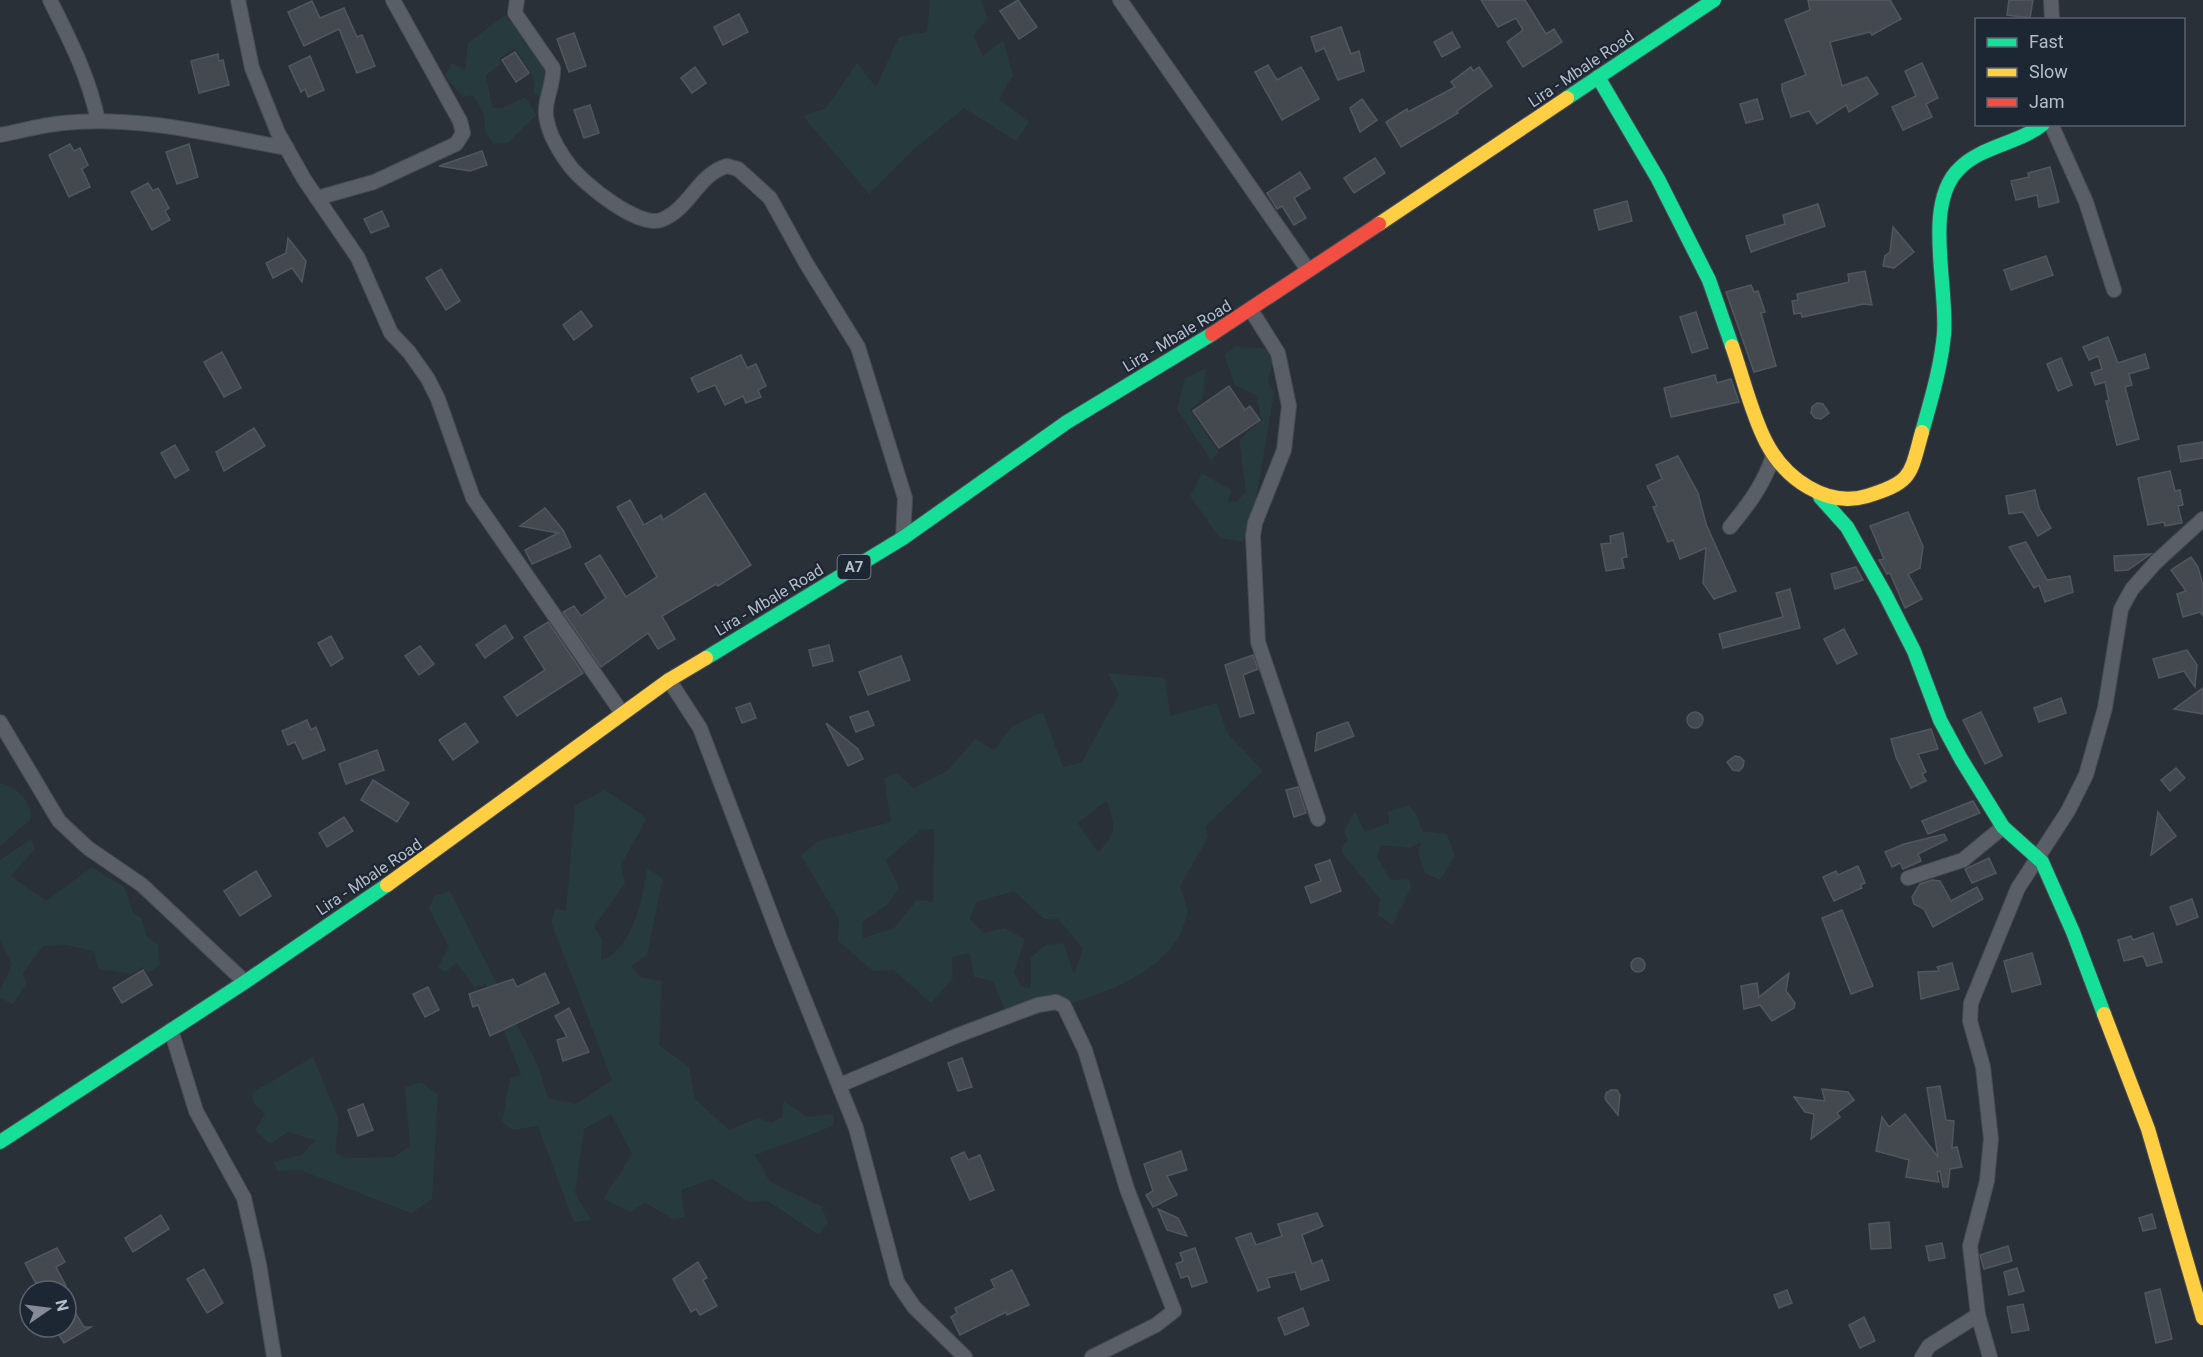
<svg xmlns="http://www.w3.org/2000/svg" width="2203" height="1357" font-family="Roboto,sans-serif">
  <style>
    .green { fill: #273a3e; fill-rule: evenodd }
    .building { fill: #444950; stroke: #52575f; stroke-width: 1.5 }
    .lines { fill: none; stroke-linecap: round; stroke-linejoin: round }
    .street-casing { stroke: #484c53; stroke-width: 16 }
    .fast-casing { stroke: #484c53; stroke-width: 16 }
    .slow-casing { stroke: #484c53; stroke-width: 16 }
    .jam-casing { stroke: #484c53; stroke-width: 16 }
    .street { stroke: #5a5e66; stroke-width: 14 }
    .fast { stroke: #16e098; stroke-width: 14 }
    .slow { stroke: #ffcf43; stroke-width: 14 }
    .jam { stroke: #f24e42; stroke-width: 14 }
    .labels { text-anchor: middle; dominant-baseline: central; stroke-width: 4.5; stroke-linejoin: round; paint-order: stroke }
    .shield { fill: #1d2633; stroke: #878f9c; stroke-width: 1.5 }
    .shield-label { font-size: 15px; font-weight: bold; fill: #b4bcc9 }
    .street-label { font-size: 16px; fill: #b4bcc9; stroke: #1d2633 }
  </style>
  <rect width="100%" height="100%" fill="#2a3038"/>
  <g class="green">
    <path d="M930 0H981L988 18 973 36 983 56 1003 40 1013 75 999 99 1029 122 1016 141 964 108 912 151 869 194 803 116 826 108 857 63 876 87 899 37 927 32Z"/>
    <path d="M505 15 550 72 542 98 534 94V78L515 48 500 58V65L486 75 492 107 500 109 526 97 536 115 508 143 493 144 485 131 484 114 473 95 463 97 445 76 452 63 465 70 468 43Z"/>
    <path d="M1235 346 1266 349 1273 360 1268 381 1274 393 1255 505 1243 542 1220 538 1190 496 1202 473 1231 490 1228 502 1237 501 1246 491 1239 440 1262 420 1256 395 1235 385 1224 355Z"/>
    <path d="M1206 368 1203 398 1190 410 1219 452 1211 460 1177 409 1185 378Z"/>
    <path d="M1108 673 1165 678 1170 716 1217 703 1227 733 1263 771 1206 826 1208 838 1180 886C1182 894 1188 906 1187 913 1175 984 1067 1003 1010 1022L993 981 974 977 970 953 952 957 953 978 931 1003 894 970 873 971 838 941 839 919 801 856 818 841 891 822 884 778 897 773 914 788 947 771 975 739 994 750 1012 726 1043 712 1063 767 1082 762 1119 694ZM1106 801C1116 824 1117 834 1098 852L1078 823ZM934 829 933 902 917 900 894 928 863 938 862 922 887 905 899 888 886 860 920 830ZM1014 891 1044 919H1058L1083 949 1074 974 1063 943 1046 945 1031 957V988L1021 987 1014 972 1025 939 1004 928 983 933 970 919 976 902Z"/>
    <path d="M0 783C19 789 30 799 31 819L0 846Z"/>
    <path d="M605 790 647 818 621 865 625 884 594 926 602 939 601 961C633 949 643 898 647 868L663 878 647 955 631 966 640 977 662 981 659 1045 689 1067 695 1099 729 1130 758 1118 772 1123 782 1117 784 1101 807 1117 833 1114V1126L755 1155 770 1182 821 1206 828 1222 819 1235 768 1201 749 1202 712 1179 681 1190 685 1217 673 1219 645 1203 631 1212 603 1199 632 1154 611 1114 584 1129 575 1193 591 1220 574 1222 538 1126 513 1130 502 1122 510 1078 521 1075 486 984 475 988 457 963 445 972 438 967 449 947 429 909 434 896 450 891 539 1068 548 1098 576 1104 612 1080 551 922 556 908 566 911 575 805Z"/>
    <path d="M1409 805 1417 816 1422 831 1447 834 1455 856 1440 880 1425 873 1418 852 1421 842 1409 848 1380 845 1377 857 1391 880 1409 879 1411 887 1392 925 1378 915 1380 899 1342 853V847L1348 840 1344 831 1355 811 1365 832 1389 823 1388 812Z"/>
    <path d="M31 839 35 849 11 876 46 901 92 867 124 887 133 912 142 919 146 936 158 945 160 965 148 973 143 967 131 974 98 969 94 951 65 945 43 946 23 973 26 984 13 1004 0 998V991L12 964 0 940V860Z"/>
    <path d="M313 1057 339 1120 335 1153 346 1158 394 1157 410 1146 405 1087 421 1082 438 1095 432 1199 411 1213 300 1170 277 1171 274 1162 302 1155 315 1140 288 1132 270 1144 255 1130 265 1114 253 1102 252 1093Z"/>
  </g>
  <g class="building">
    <path d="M1018 0 1037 27 1019 39 1000 11Z"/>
    <path d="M1481 0H1525L1546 34 1554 29 1562 42 1523 67 1507 42 1523 30 1516 18 1498 27Z"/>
    <path d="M1808 0H1890L1901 19 1872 35 1870 32 1830 42 1842 86 1867 77 1878 94 1849 112 1846 105 1817 124 1809 111 1791 117 1782 90V84L1806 75 1785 20 1810 10Z"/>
    <path d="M2009 0H2033L2030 18 2007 15Z"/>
    <path d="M312 1 320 18 344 8 357 37 362 35 375 66 357 73 339 29 304 46 288 12Z"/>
    <path d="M739 14 748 32 723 45 714 27Z"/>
    <path d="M1341 27 1351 54 1359 51 1364 71 1338 80 1324 48 1316 52 1311 37Z"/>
    <path d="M1452 32 1460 47 1442 57 1434 42Z"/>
    <path d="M574 33 586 66 569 72 557 39Z"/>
    <path d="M515 52 529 73 516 82 502 60Z"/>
    <path d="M218 54 219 61 223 60 229 85 199 93 191 61Z"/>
    <path d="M310 56 324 90 308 97 305 89 301 92 289 66Z"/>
    <path d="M1922 63 1938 98 1926 104 1932 117 1903 130 1892 107 1916 96 1905 71Z"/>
    <path d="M1268 65 1277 80 1301 67 1319 99 1282 120 1255 72Z"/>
    <path d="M695 67 706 83 692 93 681 78Z"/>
    <path d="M1471 67 1473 71 1479 67 1492 86 1457 111 1458 113 1401 147 1386 122 1407 109 1408 112 1455 87 1451 82Z"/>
    <path d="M1362 99 1377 120 1360 132 1350 108Z"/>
    <path d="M1757 99 1763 119 1746 123 1740 104Z"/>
    <path d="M590 105 599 133 584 138 574 110Z"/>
    <path d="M70 144 74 151 80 148 88 165 82 169 90 187 69 197 49 155Z"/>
    <path d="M189 144 198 177 177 184 166 152Z"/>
    <path d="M482 151 487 165 470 171 439 166Z"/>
    <path d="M1375 158 1385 173 1354 193 1344 178Z"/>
    <path d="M2050 167 2059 202 2039 207 2037 195 2016 200 2011 181 2029 177 2028 173Z"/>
    <path d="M1300 172 1310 188 1294 198 1306 218 1294 225 1282 206 1277 209 1267 193Z"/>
    <path d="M148 183 153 191 158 188 169 208 165 211 170 220 152 230 131 192Z"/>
    <path d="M1627 201 1632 221 1599 230 1594 210Z"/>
    <path d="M1818 204 1825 226 1751 252 1746 236 1785 224 1783 215Z"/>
    <path d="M382 211 389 226 371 233 364 219Z"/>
    <path d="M1893 227 1914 252 1894 268 1883 266 1885 256 1890 252Z"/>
    <path d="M288 238 306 261 302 282 292 268 273 278 266 263 286 253Z"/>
    <path d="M2046 256 2053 275 2011 290 2004 270Z"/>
    <path d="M441 269 460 301 446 310 426 278Z"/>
    <path d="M1865 271 1872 305 1864 304 1802 317 1801 313 1794 314 1792 301 1798 300 1797 294 1849 282 1848 274Z"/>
    <path d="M1751 285 1754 292 1758 291 1765 312 1761 313 1776 366 1754 372 1726 292Z"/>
    <path d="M581 311 592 326 574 340 563 325Z"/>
    <path d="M1696 312 1708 348 1692 353 1680 317Z"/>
    <path d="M2108 337 2118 363 2145 354 2149 368 2129 374 2132 385 2125 387 2139 439 2117 445 2106 401H2109L2105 382 2095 385 2091 373 2102 369 2098 356 2089 360 2083 347Z"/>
    <path d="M222 352 241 388 224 397 204 362Z"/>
    <path d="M741 355 747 368 756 364 766 386 758 390 761 397 746 403 743 396 725 405 715 385 698 392 691 378Z"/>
    <path d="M2061 358 2072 385 2058 391 2047 364Z"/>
    <path d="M1715 375 1717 383 1731 379 1739 402 1671 417 1664 388Z"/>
    <path d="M1229 386 1245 410 1250 406 1260 420 1219 448 1193 411Z"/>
    <path d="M1817 403 1823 404 1829 413 1821 419 1815 418 1811 413 1812 407Z"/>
    <path d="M254 428 265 446 224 471 216 452Z"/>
    <path d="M2203 442V458L2181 462 2178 446Z"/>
    <path d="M175 445 189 470 175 478 161 453Z"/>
    <path d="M1678 456 1698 493 1706 524 1736 591 1714 599 1703 583 1706 548 1680 559 1673 540 1668 542 1653 507 1657 506 1647 486 1662 479 1656 465Z"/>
    <path d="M2170 471 2175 491 2180 490 2183 505 2178 506 2182 523 2165 526 2164 522 2148 525 2138 478Z"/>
    <path d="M2035 490 2039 508 2051 528 2038 536 2023 512 2009 514 2006 496Z"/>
    <path d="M705 493 751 565 718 586 716 584 662 616 675 639 658 649 648 633 601 667 563 612 574 606 581 616 606 598 585 564 600 555 626 597 657 577 617 507 630 500 644 525 661 515 663 520Z"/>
    <path d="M545 508 563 530 571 547 532 564 525 550 558 533 520 526Z"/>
    <path d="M1908 512 1923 546 1920 568 1908 574 1922 599 1905 608 1890 573 1887 574 1879 560 1884 559 1870 526Z"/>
    <path d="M1623 533 1627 557 1622 558 1624 568 1606 571 1601 544 1611 543 1610 536Z"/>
    <path d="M2026 542 2047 580 2070 576 2073 592 2045 602 2039 585 2034 588 2009 547Z"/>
    <path d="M2151 554 2128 570 2115 571 2114 556Z"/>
    <path d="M2191 557 2198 567 2203 586V616L2200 612 2183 617 2177 594 2186 591 2171 570Z"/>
    <path d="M1856 567 1863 580 1835 589 1831 574Z"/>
    <path d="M1790 589 1800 628 1723 648 1719 634 1783 617 1776 593Z"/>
    <path d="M548 622 583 673 517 716 504 697 545 670 524 637Z"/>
    <path d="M505 625 513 638 485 658 476 645Z"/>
    <path d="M1844 629 1857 654 1837 664 1824 639Z"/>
    <path d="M331 636 343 658 331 666 318 643Z"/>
    <path d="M829 645 833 661 813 666 809 650Z"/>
    <path d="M420 646 434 664 419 675 405 656Z"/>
    <path d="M2187 650 2197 665 2195 687 2184 671 2159 678 2153 659Z"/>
    <path d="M1253 655 1258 669 1243 675 1254 713 1240 717 1225 665Z"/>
    <path d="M901 656 910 680 868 695 859 672Z"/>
    <path d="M2203 688V714L2174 709Z"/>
    <path d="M2061 698 2066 713 2039 722 2034 708Z"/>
    <path d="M750 703 756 718 742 723 736 708Z"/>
    <path d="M868 711 874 725 856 732 850 717Z"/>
    <path d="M1981 712 2002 756 1985 764 1963 720Z"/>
    <circle cx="1695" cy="720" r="8"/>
    <path d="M307 720 311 730 316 727 325 750 303 759 295 742 288 745 282 731Z"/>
    <path d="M1348 722 1354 736 1315 751 1317 733Z"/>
    <path d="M465 723 478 742 453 760 439 740Z"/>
    <path d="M826 723 858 749 863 759 848 766Z"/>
    <path d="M1931 729 1938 749 1918 754 1926 772 1922 774 1926 781 1911 788 1896 757 1891 739Z"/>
    <path d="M377 750 384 770 346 784 339 764Z"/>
    <path d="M1735 756 1740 757 1744 761 1743 767 1739 771 1733 770 1727 762Z"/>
    <path d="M2176 768 2185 778 2170 791 2161 780Z"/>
    <path d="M373 780 409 803 397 822 361 800Z"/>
    <path d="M1298 787 1306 813 1294 817 1286 790Z"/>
    <path d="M1973 801 1980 813 1928 834 1922 821Z"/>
    <path d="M2158 812 2176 836 2151 855Z"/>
    <path d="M344 817 353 831 327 847 319 833Z"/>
    <path d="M1944 834 1947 840 1918 854 1921 861 1903 869 1900 863 1892 867 1885 852 1904 844Z"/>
    <path d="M1989 858 1996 873 1972 883 1965 869Z"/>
    <path d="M1330 860 1341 891 1311 903 1305 887 1321 881 1315 865Z"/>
    <path d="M1858 866 1865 883 1860 885 1862 888 1834 901 1823 877 1836 871 1838 875Z"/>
    <path d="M256 871 271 896 240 916 224 891Z"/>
    <path d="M1932 880 1940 881 1951 901 1977 887 1983 899 1933 927 1924 909 1914 904 1912 897 1920 884Z"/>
    <path d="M2192 899 2198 917 2177 925 2170 907Z"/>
    <path d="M1842 910 1873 986 1851 994 1822 918Z"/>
    <path d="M2153 933 2162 962 2147 966 2143 956 2124 961 2118 940 2131 936 2133 940Z"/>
    <path d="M2032 953 2041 984 2012 992 2004 961Z"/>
    <circle cx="1638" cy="965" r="7"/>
    <path d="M1952 963 1959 989 1921 999 1918 972 1939 971 1937 967Z"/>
    <path d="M143 970 152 985 122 1003 113 988Z"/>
    <path d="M545 973 559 1003 490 1036 478 1005 473 1007 469 994 513 979 517 987Z"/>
    <path d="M1789 973 1786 991 1795 1003 1794 1008 1772 1021 1760 1005 1744 1009 1741 986 1757 983 1759 997Z"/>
    <path d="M428 987 439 1010 425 1017 413 994Z"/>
    <path d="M569 1008 589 1052 563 1061 557 1040 567 1037 555 1016Z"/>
    <path d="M962 1058 972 1087 958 1091 948 1063Z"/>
    <path d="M1940 1086 1946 1120 1954 1121 1952 1148 1957 1147 1962 1167 1950 1169 1948 1187H1943L1940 1171 1937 1172 1939 1182 1906 1177 1909 1160 1876 1151 1882 1117 1889 1127 1905 1114 1938 1157 1927 1088Z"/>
    <path d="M1822 1089 1848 1092 1854 1100 1837 1113 1840 1117 1811 1139 1814 1114 1805 1112 1794 1097 1825 1101Z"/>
    <path d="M1611 1090H1617L1620 1095 1618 1115 1605 1099 1606 1093Z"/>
    <path d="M363 1104 373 1130 358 1136 348 1110Z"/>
    <path d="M1181 1151 1187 1170 1167 1176 1177 1195 1153 1207 1146 1195 1153 1191 1144 1164Z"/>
    <path d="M964 1152 968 1160 980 1155 994 1190 970 1200 951 1158Z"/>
    <path d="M1158 1209 1178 1218 1187 1236 1167 1230Z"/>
    <path d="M1317 1213 1323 1226 1302 1235 1312 1264 1322 1260 1329 1280 1301 1290 1295 1272 1267 1278 1270 1287 1258 1291 1236 1238 1251 1233 1256 1245 1282 1236 1278 1224Z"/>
    <path d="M2152 1214 2156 1228 2143 1231 2139 1218Z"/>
    <path d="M161 1215 169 1229 133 1252 125 1238Z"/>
    <path d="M1889 1222 1891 1248 1871 1249 1869 1224Z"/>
    <path d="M1942 1243 1945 1258 1929 1261 1926 1246Z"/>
    <path d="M2008 1246 2012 1261 1984 1269 1980 1255Z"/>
    <path d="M57 1248 65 1262 56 1267 66 1286 57 1291H40L25 1263Z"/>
    <path d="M1195 1248 1207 1282 1192 1287 1188 1276 1181 1278 1176 1264 1183 1261 1180 1253Z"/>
    <path d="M698 1262 707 1278 703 1280 717 1306 700 1315 696 1309 691 1312 673 1279Z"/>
    <path d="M2017 1268 2024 1291 2009 1295 2004 1272Z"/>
    <path d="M204 1269 223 1303 207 1313 187 1279Z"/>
    <path d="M1012 1270 1029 1305 1007 1315 1006 1312 960 1335 951 1317 957 1313 955 1308 995 1288 991 1280Z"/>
    <path d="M2160 1289 2172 1339 2156 1343 2145 1293Z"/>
    <path d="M1787 1290 1792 1303 1779 1308 1774 1295Z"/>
    <path d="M2023 1304 2029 1330 2012 1333 2007 1307Z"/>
    <path d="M1303 1308 1309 1325 1285 1335 1278 1318Z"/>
    <path d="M76 1314 84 1327H91L64 1343 54 1327H66V1319Z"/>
    <path d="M1864 1317 1875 1341 1860 1348 1849 1325Z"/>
  </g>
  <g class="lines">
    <g class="street-casing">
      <g id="street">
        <path d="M50 0C70 40 89 77 98 121"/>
        <path d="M238 0 252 68 278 133 304 179 358 258 391 333 409 352 428 379 438 399 473 498 622 713"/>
        <path d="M517 0 515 13 553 68C554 86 542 104 547 121 550 136 561 154 570 166 584 184 638 228 661 220 689 210 698 174 727 166L738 169 770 198 806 263 858 347 905 498 903 538"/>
        <path d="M1120 0 1308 270"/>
        <path d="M2051 0 2052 20"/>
        <path d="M2051 124 2086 202 2114 290"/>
        <path d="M0 135C21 131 42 125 63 123 137 115 214 135 287 148"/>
        <path d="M317 198 374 182 456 144 463 133 460 121 393 0"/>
        <path d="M1251 310 1278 353 1289 406 1284 450 1255 523 1253 536 1258 642 1318 819"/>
        <path d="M1730 527C1749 504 1764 484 1773 456"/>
        <path d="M669 680 700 728 781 941 856 1128 897 1282 914 1307 965 1357"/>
        <path d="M0 722 59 821 88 848 142 885 245 982"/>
        <path d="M1908 878 1963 860 2003 827"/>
        <path d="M171 1030 196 1111 244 1198 259 1264 274 1357"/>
        <path d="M840 1085 956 1036 1038 1005 1056 1002 1064 1006 1085 1050 1127 1189 1174 1311 1156 1325 1092 1357"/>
        <path d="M1922 1357 1929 1346 1978 1315"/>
        <path d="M1990 1357 1978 1315 1970 1246 1987 1181 1991 1139 1983 1067 1970 1021 1971 1003 2018 888 2068 811 2086 775 2105 708 2121 609 2132 589 2156 562 2203 519"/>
      </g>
    </g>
    <g class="fast-casing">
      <g id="fast">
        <path d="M1598 77 1658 179 1709 280 1732 346"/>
        <path d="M1567 98 1714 0"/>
        <path d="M1922 432C1931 400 1941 367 1944 334 1948 287 1923 204 1959 169 1981 146 2018 144 2043 124"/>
        <path d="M1820 497 1847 527 1885 594 1914 651 1940 720 1961 759 2003 827 2042 862 2073 932 2104 1014"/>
        <path d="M706 658 903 538 1067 422 1212 334"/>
        <path d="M0 1142 245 982 387 885"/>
      </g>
    </g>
    <g class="slow-casing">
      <g id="slow">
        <path d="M1379 224 1567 98"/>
        <path d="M1732 346C1743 377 1751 413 1766 442 1785 479 1827 508 1867 496 1913 482 1910 475 1922 432"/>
        <path d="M387 885 669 680 706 658"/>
        <path d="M2104 1014 2148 1129 2203 1318"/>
      </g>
    </g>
    <g class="jam-casing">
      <path id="jam" d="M1212 334 1379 224"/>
    </g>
    <use href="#street" class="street"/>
    <use href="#fast" class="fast"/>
    <use href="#slow" class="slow"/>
    <use href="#jam" class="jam"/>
  </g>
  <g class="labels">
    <rect class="shield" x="837.5" y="555" width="33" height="24" rx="4.5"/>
    <g class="shield-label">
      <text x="854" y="567">A7</text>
    </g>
    <g class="street-label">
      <text transform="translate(1581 69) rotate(-34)">Lira - Mbale Road</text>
      <text transform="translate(1177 336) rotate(-31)">Lira - Mbale Road</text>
      <text transform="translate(769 600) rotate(-31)">Lira - Mbale Road</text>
      <text transform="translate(369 877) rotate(-34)">Lira - Mbale Road</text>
    </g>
  </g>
  <rect x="1975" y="18" width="210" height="108" fill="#1d2633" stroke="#59626f" stroke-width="1.5"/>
  <rect x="1987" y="38" width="30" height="9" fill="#16e098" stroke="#59626f" stroke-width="1.5"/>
  <text x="2029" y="48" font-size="18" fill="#b4bcc9">Fast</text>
  <rect x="1987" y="68" width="30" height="9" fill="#ffcf43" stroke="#59626f" stroke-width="1.5"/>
  <text x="2029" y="78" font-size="18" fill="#b4bcc9">Slow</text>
  <rect x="1987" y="98" width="30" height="9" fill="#f24e42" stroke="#59626f" stroke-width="1.5"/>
  <text x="2029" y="108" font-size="18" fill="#b4bcc9">Jam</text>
  <g transform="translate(48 1309) rotate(76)"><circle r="28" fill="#1d2633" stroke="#59626f" stroke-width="1.5"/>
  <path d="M0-4.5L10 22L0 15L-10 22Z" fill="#848b96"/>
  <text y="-9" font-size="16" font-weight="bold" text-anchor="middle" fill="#b4bcc9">N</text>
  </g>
</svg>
